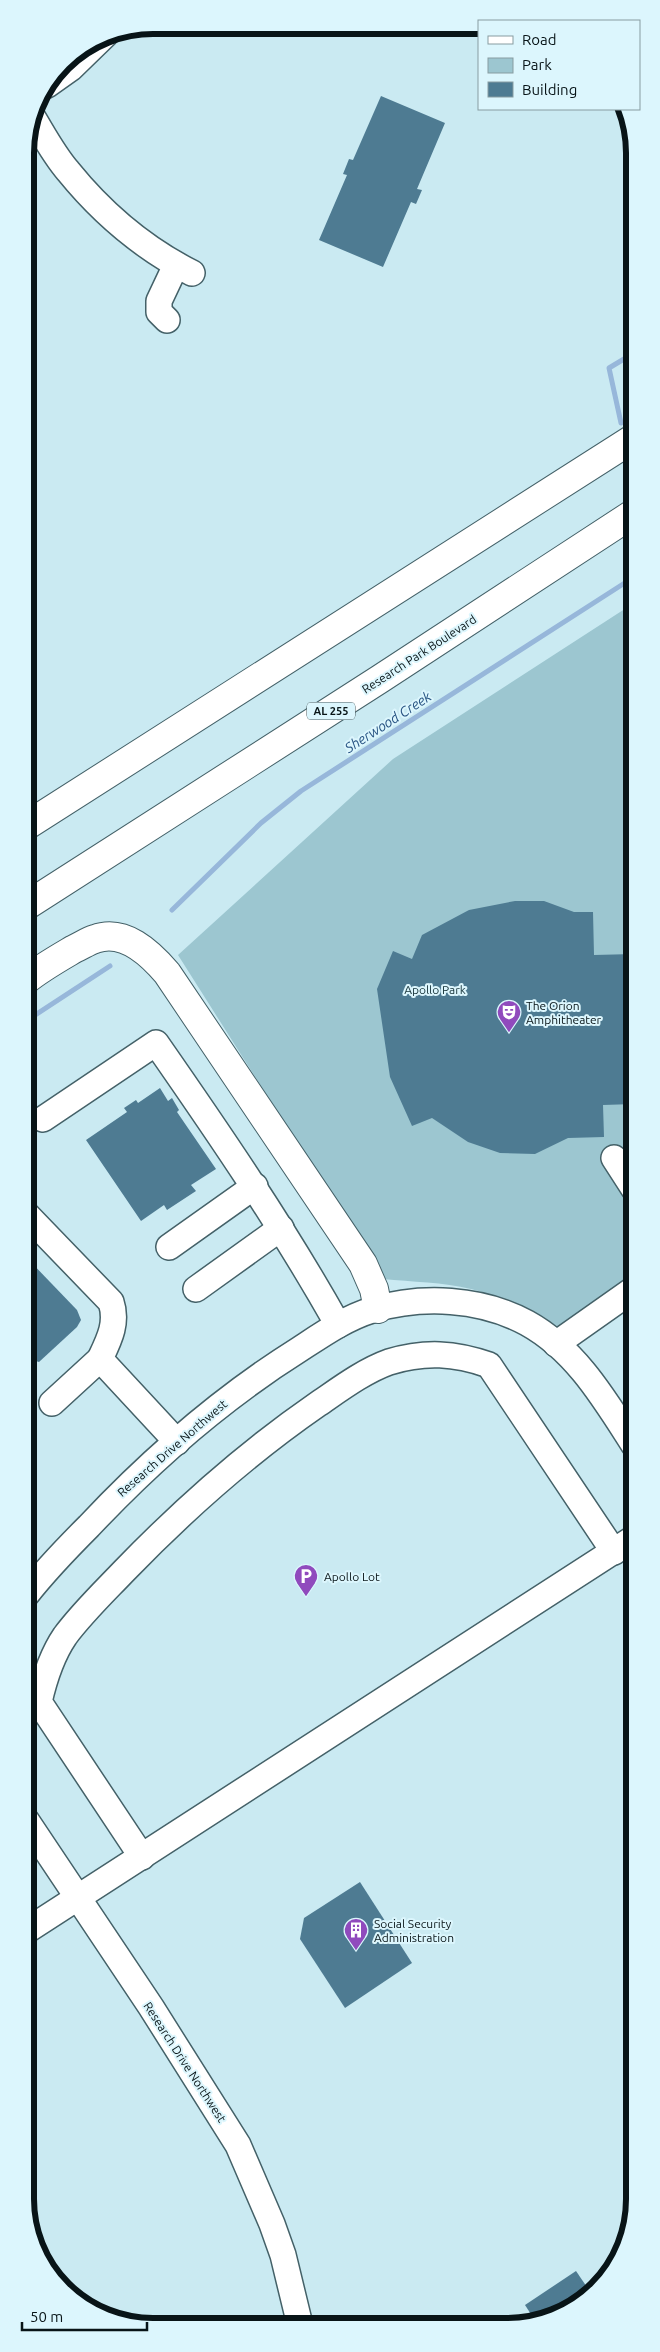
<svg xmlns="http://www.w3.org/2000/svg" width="660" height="2352" font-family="Ubuntu,sans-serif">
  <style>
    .green { fill: #9cc6d0 }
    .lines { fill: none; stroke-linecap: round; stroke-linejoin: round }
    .stream { stroke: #97b7da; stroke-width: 5 }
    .building { fill: #4e7b92 }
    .minor-casing { stroke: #446168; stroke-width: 28 }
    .highway-casing { stroke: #446168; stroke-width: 30 }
    .minor { stroke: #fff; stroke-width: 25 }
    .highway { stroke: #fff; stroke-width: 28 }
    .labels { text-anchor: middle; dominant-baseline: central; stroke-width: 4; stroke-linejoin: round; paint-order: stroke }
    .shield { fill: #dcf6fd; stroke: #48585c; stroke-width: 1 }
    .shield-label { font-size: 11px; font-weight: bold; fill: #081417 }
    .street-label { font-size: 12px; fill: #081417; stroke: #dcf6fd }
    .park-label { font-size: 12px; fill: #133036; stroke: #dcf6fd }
    .poi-label { font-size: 12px; fill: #081417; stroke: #dcf6fd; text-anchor: start }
    .water-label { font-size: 14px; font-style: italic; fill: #275382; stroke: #dcf6fd }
    .rim { fill: none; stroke: #081417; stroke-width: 6 }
  </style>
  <rect width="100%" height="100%" fill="#caeaf2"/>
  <path class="green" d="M634 603V1289L562 1329C533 1311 504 1297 471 1289 443 1282 412 1282 383 1279L178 955 393 759Z"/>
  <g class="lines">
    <g class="stream">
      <path d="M621 423 609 368 634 353"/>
      <path d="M172 910 261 823 301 791 634 577"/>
      <path d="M26 1021 110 966"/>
    </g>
  </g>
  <g class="building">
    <path d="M381 96 445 123 417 189 422 190 416 204 411 202 383 267 319 240 347 175 343 174 349 159 353 160Z"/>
    <path d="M515 901H544L574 912H593L594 955 634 954V1104L603 1105 604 1137 568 1138 535 1154 500 1153 468 1142 432 1118 412 1126 390 1077 377 989 393 951 412 959 422 935 469 910Z"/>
    <path d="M160 1088 168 1101 172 1098 179 1110 177 1112 216 1169 191 1185 196 1191 167 1210 164 1205 141 1221 86 1140 127 1112 124 1108 136 1100 138 1103Z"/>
    <path d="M26 1257 77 1310 81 1320 77 1327 39 1362 26 1358Z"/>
    <path d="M360 1882 412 1963 345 2008 300 1939 304 1918Z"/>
    <path d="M576 2271 591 2293 564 2314 536 2322 525 2305Z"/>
  </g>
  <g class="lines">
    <g class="minor-casing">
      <g id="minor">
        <path d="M47 85 71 68 106 34"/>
        <path d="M32 116C43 134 54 155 68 171 102 213 143 248 192 273"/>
        <path d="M167 320 159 312V301L176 265"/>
        <path d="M43 1119 156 1043C220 1135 283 1227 338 1325"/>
        <path d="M614 1158 634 1189"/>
        <path d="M26 1214 111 1302C118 1323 109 1340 100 1359L177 1442"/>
        <path d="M169 1247 255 1186"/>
        <path d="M196 1289 281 1228"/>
        <path d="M556 1344 634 1289"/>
        <path d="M52 1403 100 1359"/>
        <path d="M26 1595C45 1571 67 1548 89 1526 152 1459 222 1398 300 1349 323 1334 346 1318 372 1310 422 1295 481 1298 527 1323 576 1350 605 1400 634 1445"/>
        <path d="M26 1820 151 2007 238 2145 272 2224 283 2255 300 2325"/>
        <path d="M142 1857 39 1702C44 1680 52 1655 65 1636 82 1613 104 1592 124 1571 183 1510 247 1453 318 1404 340 1389 364 1371 389 1362 425 1351 455 1353 489 1365L614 1552"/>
        <path d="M26 1931 634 1538"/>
      </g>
    </g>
    <g class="highway-casing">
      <g id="highway">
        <path d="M26 826 634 438"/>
        <path d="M26 906 380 679 634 513"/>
        <path d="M26 980C41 968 57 959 74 949 81 946 88 941 95 939 124 928 150 953 167 973L363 1264 374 1289 378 1309"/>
      </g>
    </g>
    <use href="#minor" class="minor"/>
    <use href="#highway" class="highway"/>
  </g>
  <defs>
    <g id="theatre-pin" transform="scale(1.25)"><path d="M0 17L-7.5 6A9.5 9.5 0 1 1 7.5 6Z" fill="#904abd" stroke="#dcf6fd"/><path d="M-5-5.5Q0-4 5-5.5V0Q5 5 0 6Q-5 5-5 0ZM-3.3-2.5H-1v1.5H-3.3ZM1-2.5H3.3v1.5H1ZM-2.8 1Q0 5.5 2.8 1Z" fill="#fff"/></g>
    <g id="parking-pin" transform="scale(1.25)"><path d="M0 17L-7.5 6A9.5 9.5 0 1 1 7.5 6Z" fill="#904abd" stroke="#dcf6fd"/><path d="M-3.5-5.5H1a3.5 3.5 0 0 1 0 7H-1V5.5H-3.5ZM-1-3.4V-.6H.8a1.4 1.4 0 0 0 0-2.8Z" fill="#fff"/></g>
    <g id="building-pin" transform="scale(1.25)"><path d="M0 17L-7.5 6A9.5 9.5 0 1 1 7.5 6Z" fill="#904abd" stroke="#dcf6fd"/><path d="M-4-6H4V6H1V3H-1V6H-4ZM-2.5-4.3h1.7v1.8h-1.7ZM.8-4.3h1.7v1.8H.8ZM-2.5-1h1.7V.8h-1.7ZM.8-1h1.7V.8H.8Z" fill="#fff"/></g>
  </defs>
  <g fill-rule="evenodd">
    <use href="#theatre-pin" x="509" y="1012"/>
    <use href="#parking-pin" x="306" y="1576"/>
    <use href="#building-pin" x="356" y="1930"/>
  </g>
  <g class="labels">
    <rect class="shield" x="307" y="702.5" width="48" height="17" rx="4"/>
    <g class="shield-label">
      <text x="331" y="711">AL 255</text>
    </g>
    <g class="street-label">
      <text transform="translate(419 654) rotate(-33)">Research Park Boulevard</text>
      <text transform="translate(172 1448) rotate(-41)">Research Drive Northwest</text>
      <text transform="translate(185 2062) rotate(57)">Research Drive Northwest</text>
    </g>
    <g class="park-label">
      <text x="435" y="989">Apollo Park</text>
    </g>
    <g class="poi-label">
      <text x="526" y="1005">The Orion<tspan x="526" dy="14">Amphitheater</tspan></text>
      <text x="324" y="1576">Apollo Lot</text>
      <text x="374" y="1923">Social Security<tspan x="374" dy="14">Administration</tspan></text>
    </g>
    <g class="water-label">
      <text transform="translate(388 722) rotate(-33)">Sherwood Creek</text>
    </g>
  </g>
  <path d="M0 0H660V2352H0ZM153 34H507A119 119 0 0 1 626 153V2199A119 119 0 0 1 507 2318H153A119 119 0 0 1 34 2199V153A119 119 0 0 1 153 34Z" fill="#dcf6fd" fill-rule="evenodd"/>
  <path class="rim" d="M153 34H507A119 119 0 0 1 626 153V2199A119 119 0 0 1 507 2318H153A119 119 0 0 1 34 2199V153A119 119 0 0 1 153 34Z"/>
  <rect x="478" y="20" width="162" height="90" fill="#dcf6fd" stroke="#879ca1"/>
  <rect x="488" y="36" width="25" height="8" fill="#ffffff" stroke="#879ca1"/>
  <text x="522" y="45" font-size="15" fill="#081417">Road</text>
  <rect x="488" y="58" width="25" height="15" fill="#9cc6d0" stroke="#879ca1"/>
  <text x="522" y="70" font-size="15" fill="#081417">Park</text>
  <rect x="488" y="82" width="25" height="15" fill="#4e7b92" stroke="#879ca1"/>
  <text x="522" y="95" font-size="15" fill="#081417">Building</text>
  <path d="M22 2322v8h125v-8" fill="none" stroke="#081417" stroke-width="2.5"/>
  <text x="30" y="2322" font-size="15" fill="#081417" stroke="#dcf6fd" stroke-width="4" paint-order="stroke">50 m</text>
</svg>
